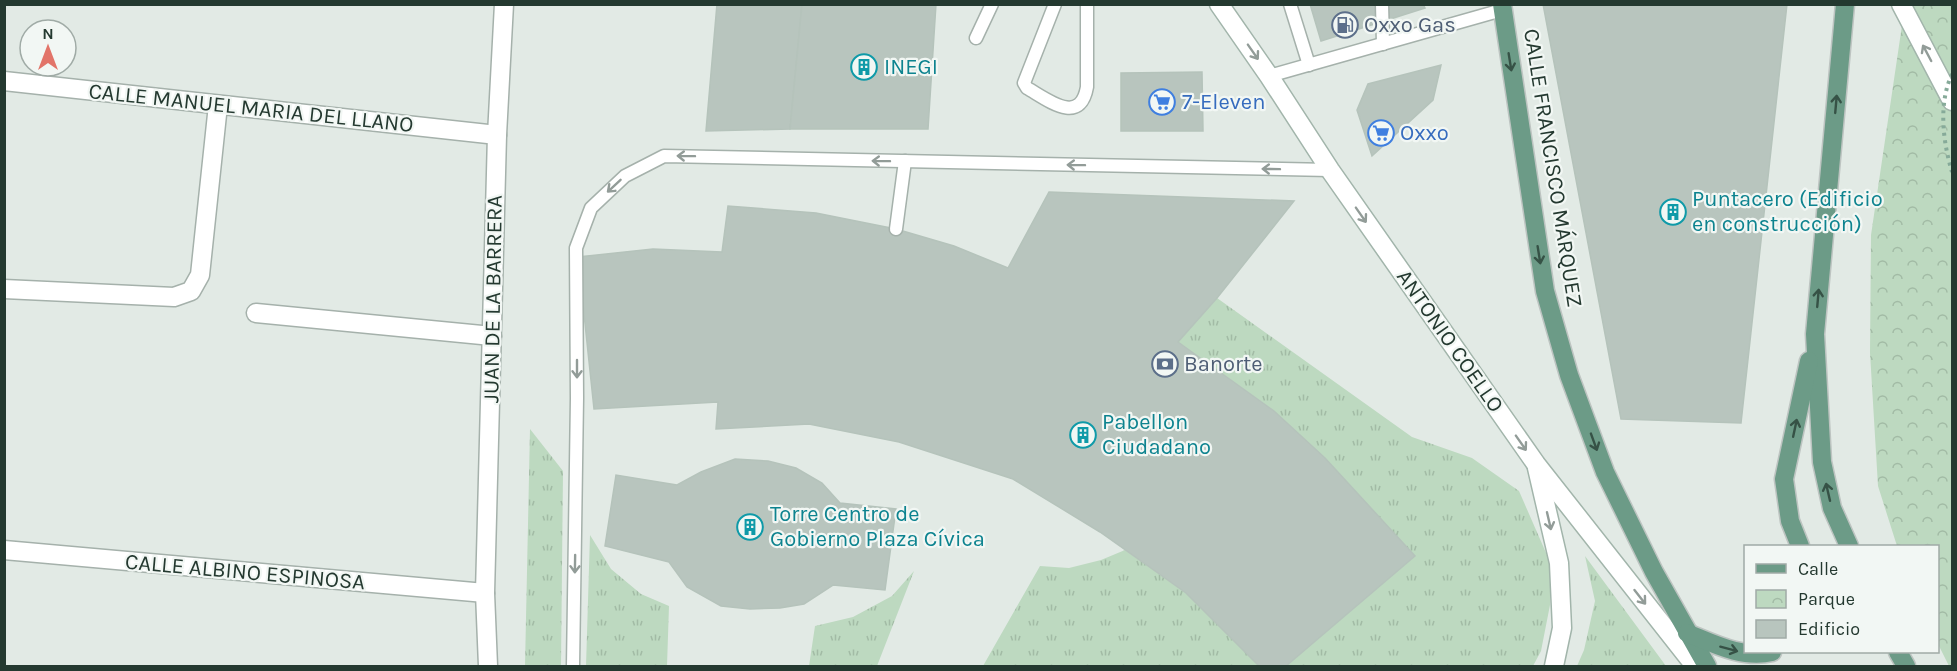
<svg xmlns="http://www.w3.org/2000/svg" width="1957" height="671" font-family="Karla,sans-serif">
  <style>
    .grass { fill: url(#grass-tufts) }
    .park { fill: url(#park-crowns) }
    .building { fill: #b8c5be; stroke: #b5c3bb; stroke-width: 1.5 }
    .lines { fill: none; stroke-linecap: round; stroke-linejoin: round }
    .lane-casing { stroke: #a5b1ab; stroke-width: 15 }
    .street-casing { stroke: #a5b1ab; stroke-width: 21 }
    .secondary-casing { stroke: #a2b5ab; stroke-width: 21 }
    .primary-casing { stroke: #bdc4c1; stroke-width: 21 }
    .lane { stroke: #fff; stroke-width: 12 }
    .street { stroke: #fff; stroke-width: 18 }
    .secondary { stroke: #fff; stroke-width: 18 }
    .primary { stroke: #6c9b87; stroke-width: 18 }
    .path-bridge { stroke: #86aa99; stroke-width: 4; stroke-dasharray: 3 4.5; stroke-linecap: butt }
    .oneway { stroke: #929c98 }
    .oneway2 { stroke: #365246 }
    .labels { text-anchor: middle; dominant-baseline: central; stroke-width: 4.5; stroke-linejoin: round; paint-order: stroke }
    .service-label { font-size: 22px; fill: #4e5e75; stroke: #f2f7f4; text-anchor: start }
    .culture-label { font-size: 22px; fill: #0d838f; stroke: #f2f7f4; text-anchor: start }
    .shop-label { font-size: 22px; fill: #366cbe; stroke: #f2f7f4; text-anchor: start }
    .street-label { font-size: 22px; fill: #243930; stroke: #f2f7f4 }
  </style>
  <defs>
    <pattern id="grass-tufts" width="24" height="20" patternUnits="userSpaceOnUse" patternTransform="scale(1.5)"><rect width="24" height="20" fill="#bdd9c0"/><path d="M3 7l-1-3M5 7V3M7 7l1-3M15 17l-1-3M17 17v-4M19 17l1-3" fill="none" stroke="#a2bba5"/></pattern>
    <pattern id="park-crowns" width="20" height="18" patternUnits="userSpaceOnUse" patternTransform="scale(1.5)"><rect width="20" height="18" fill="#bdd9c0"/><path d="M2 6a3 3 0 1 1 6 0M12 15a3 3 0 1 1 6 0" fill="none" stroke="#a2bba5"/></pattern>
  </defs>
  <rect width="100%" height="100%" fill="#e2eae5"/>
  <g class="grass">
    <path d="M1217 298 1412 437 1472 458 1519 491 1550 562V605L1541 651 1533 666H1286L1415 556 1274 411 1178 342Z"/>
    <path d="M530 429 563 471 561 666H525Z"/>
    <path d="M590 535 611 569 641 594 669 606 667 666H586Z"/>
    <path d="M1125 550 1186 593 1259 666H983L1040 566 1069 568 1101 560Z"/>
    <path d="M1585 556 1666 666H1577L1584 650 1595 601Z"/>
    <path d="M914 571 877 666H809L815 626 853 617 892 596Z"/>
  </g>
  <path class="park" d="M1905 5H1952V666H1949L1938 644V546H1897L1878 486 1870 353 1871 235Z"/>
  <g class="building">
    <path d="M717 4H802L790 129 706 131Z"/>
    <path d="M802 4H936L928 129H790Z"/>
    <path d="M1310 4H1423L1425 8 1321 41Z"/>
    <path d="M1543 4H1787L1741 423 1621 419Z"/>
    <path d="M1441 65 1433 100 1372 156 1357 110 1368 84Z"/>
    <path d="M1202 72 1203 131H1121V73Z"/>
    <path d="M1049 192 1294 201 1217 298 1178 342 1274 411 1325 458 1415 556 1286 666H1259L1186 593 1100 532 1013 479 899 442 809 424 716 429 718 402 594 409 578 257 653 249 722 252 728 206 816 213 896 229 954 246 1008 268Z"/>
    <path d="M735 459 768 461 796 468 822 483 840 503 896 509 885 590 833 585 804 604 780 608 750 609 721 606 687 587 669 562 605 546 616 475 677 485 701 472Z"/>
  </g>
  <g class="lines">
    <g class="lane-casing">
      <g id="lane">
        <path d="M1055 4 1024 83 1027 88C1048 100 1080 126 1087 87V4"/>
        <path d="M1290 4 1309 65"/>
        <path d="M1382 4 1383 44"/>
        <path d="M976 38 992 4"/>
        <path d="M1269 76 1502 10"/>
        <path d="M896 229 905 161"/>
        <path d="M573 666 577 398 576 248 591 208 625 176 664 156 1330 170"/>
      </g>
    </g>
    <g class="street-casing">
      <g id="street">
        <path d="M4 81 497 135"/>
        <path d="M4 289 174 297 191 291 200 275 218 105"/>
        <path d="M256 313 492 336"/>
        <path d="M4 550 485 593"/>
        <path d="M488 666 485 593 497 135 504 4"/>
      </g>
    </g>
    <g class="secondary-casing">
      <g id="secondary">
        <path d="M1219 4 1269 76 1330 170 1536 464 1695 666"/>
        <path d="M1901 4 1952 101"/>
        <path d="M1537 468 1559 563 1562 628 1554 666"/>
      </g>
    </g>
    <g class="primary-casing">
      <g id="primary">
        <path d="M1502 4 1545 291 1569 375 1605 472 1654 572 1707 666"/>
        <path d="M1845 4 1815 334 1822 462 1832 508 1849 546"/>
        <path d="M1800 546 1790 521 1784 479 1809 361"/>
        <path d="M1687 633C1714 644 1743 659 1772 652"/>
        <path d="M1898 652 1906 666"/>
      </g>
    </g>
    <use href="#lane" class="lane"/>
    <use href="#street" class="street"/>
    <use href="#secondary" class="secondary"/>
    <use href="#primary" class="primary"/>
    <path class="path-bridge" d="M1952 74C1938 104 1943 142 1952 172"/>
  </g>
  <defs><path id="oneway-shaft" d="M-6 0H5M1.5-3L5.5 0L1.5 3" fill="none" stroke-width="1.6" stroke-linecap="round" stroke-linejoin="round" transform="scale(1.5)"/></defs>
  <g class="oneway">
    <use href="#oneway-shaft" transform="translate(1253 52) rotate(55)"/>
    <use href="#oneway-shaft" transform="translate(1927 53) rotate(-118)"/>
    <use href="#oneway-shaft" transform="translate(686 156) rotate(-179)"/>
    <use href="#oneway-shaft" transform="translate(881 161) rotate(-179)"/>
    <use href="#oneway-shaft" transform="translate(1076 165) rotate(-179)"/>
    <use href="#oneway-shaft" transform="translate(1271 169) rotate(-179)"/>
    <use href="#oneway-shaft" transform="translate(614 186) rotate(137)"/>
    <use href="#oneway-shaft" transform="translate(1361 215) rotate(55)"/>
    <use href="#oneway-shaft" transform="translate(577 369) rotate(90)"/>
    <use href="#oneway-shaft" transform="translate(1521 443) rotate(55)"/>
    <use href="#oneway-shaft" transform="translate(1549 521) rotate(77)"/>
    <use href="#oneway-shaft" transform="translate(575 564) rotate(91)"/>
    <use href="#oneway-shaft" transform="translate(1640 597) rotate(52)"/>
  </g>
  <g class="oneway2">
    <use href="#oneway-shaft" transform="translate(1510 62) rotate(81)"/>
    <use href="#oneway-shaft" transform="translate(1836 104) rotate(-85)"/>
    <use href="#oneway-shaft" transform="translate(1539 255) rotate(81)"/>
    <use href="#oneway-shaft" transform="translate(1818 298) rotate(-85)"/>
    <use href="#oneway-shaft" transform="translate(1795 428) rotate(-78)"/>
    <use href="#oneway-shaft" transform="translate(1594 442) rotate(70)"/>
    <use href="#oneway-shaft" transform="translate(1828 492) rotate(-103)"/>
    <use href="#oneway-shaft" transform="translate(1729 649) rotate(15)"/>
  </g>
  <defs>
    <g id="fuel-ring" transform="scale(1.35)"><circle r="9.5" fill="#f2f7f4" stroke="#5c6f8a" stroke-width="1.5"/><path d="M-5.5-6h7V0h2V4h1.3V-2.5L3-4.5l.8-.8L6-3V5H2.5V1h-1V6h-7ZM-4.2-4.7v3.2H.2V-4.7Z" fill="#5c6f8a"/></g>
    <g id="building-ring" transform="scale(1.35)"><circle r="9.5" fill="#f2f7f4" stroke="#0f9aa8" stroke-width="1.5"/><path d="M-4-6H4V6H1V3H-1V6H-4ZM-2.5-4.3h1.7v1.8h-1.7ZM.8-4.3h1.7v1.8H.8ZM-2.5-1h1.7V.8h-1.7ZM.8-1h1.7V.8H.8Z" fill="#0f9aa8"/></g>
    <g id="supermarket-ring" transform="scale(1.35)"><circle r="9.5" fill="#f2f7f4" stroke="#3f7fe0" stroke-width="1.5"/><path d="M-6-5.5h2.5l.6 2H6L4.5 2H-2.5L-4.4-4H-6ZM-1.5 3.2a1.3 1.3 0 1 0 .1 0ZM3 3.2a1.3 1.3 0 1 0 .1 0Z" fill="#3f7fe0"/></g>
    <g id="bank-ring" transform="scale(1.35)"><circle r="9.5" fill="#f2f7f4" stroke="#5c6f8a" stroke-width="1.5"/><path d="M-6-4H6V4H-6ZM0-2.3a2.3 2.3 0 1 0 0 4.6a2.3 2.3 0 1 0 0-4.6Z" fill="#5c6f8a"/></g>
  </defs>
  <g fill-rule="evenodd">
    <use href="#fuel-ring" x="1345" y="25"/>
    <use href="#building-ring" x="864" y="67"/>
    <use href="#supermarket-ring" x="1162" y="102"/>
    <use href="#supermarket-ring" x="1381" y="133"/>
    <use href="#building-ring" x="1673" y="212"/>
    <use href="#bank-ring" x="1165" y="364"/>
    <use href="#building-ring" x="1083" y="435"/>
    <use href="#building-ring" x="750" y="527"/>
  </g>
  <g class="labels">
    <g class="service-label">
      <text x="1364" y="25">Oxxo Gas</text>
      <text x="1184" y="364">Banorte</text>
    </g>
    <g class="culture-label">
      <text x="884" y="67">INEGI</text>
      <text x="1692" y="199">Puntacero (Edificio<tspan x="1692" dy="25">en construcción)</tspan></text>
      <text x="1102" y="422">Pabellon<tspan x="1102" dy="25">Ciudadano</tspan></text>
      <text x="770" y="514">Torre Centro de<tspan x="770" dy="25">Gobierno Plaza Cívica</tspan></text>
    </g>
    <g class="shop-label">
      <text x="1182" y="102">7-Eleven</text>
      <text x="1400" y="133">Oxxo</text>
    </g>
    <g class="street-label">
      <text transform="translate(251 108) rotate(6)">CALLE MANUEL MARIA DEL LLANO</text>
      <text transform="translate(1553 168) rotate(81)">CALLE FRANCISCO MÁRQUEZ</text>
      <text transform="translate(493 299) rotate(-89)">JUAN DE LA BARRERA</text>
      <text transform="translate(1450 341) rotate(55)">ANTONIO COELLO</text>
      <text transform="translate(245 572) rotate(5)">CALLE ALBINO ESPINOSA</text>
    </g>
  </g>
  <rect width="1957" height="671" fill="none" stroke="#243930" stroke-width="12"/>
  <rect x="1744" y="545" width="195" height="108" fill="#f2f7f4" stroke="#a0aba6" stroke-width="1.5"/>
  <rect x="1756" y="564" width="30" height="9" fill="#6c9b87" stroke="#a0aba6" stroke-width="1.5"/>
  <text x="1798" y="575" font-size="18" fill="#243930">Calle</text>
  <rect x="1756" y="590" width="30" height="18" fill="url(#park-crowns)" stroke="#a0aba6" stroke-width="1.5"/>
  <text x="1798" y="605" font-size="18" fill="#243930">Parque</text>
  <rect x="1756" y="620" width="30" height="18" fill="#b8c5be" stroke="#a0aba6" stroke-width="1.5"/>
  <text x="1798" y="635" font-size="18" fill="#243930">Edificio</text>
  <g transform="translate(48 48)"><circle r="28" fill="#f2f7f4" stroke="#a0aba6" stroke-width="1.5"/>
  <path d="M0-4.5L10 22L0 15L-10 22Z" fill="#e27469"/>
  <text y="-9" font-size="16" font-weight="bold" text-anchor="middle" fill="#243930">N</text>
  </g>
</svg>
